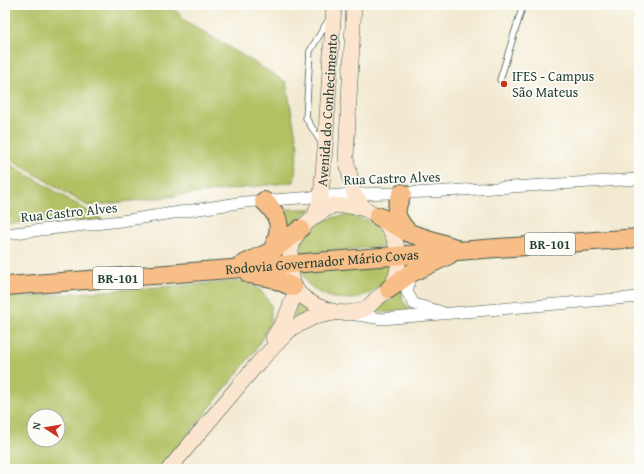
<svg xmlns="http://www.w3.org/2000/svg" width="644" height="474" font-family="'Gentium Book Plus',serif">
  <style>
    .green { fill: #b1c163; stroke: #687f4c; fill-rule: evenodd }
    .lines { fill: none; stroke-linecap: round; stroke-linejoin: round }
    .service-casing { stroke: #3f574b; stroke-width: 7 }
    .minor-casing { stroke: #3f574b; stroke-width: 12 }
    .secondary-casing { stroke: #3f574b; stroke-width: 16 }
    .trunk-casing { stroke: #3f574b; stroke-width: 20 }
    .service { stroke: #fff; stroke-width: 5.5 }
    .minor { stroke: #fff; stroke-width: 11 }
    .secondary { stroke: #fce5cf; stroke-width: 15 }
    .trunk { stroke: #f7be87; stroke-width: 18 }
    .poi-dot { fill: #c8321e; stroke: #fdfcf7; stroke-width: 1.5 }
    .labels { text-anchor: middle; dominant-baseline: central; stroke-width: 3.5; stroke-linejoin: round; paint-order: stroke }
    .shield { fill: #fdfcf7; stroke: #62766e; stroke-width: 1 }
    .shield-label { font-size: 13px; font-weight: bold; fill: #1f3d34 }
    .poi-label { font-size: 14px; fill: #1f3d34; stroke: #fdfcf7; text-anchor: start }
    .street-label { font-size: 14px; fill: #1f3d34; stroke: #fdfcf7 }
  </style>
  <rect width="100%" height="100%" fill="#fdfcf7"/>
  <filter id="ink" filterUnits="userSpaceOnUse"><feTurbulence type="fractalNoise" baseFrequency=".025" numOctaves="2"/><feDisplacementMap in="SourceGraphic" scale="8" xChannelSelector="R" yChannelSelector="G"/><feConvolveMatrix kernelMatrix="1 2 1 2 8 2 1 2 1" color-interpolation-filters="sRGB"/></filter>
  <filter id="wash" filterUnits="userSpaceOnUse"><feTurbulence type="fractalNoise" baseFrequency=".012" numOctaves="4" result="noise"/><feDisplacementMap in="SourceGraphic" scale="16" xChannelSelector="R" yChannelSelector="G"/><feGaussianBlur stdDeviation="0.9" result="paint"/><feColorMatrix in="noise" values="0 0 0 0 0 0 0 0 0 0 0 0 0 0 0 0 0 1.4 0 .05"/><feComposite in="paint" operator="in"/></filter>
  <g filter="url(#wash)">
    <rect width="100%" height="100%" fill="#f2e9d0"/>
    <g class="green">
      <path d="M5 5H165L182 15 181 18 286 82 298 147 294 182 88 206 5 156Z"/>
      <path d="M5 161 103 220 5 224Z"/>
      <path d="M279 209H311L286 230Z"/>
      <path d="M349 215C373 222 380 223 391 246L301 253C302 224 325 218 349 215Z"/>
      <path d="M391 264 386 282 370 293 354 299 333 298 318 292 307 283 302 271Z"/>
      <path d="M246 281 259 289 268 300 271 306V321L255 351 161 469H5V298ZM34 416H58V440H34Z"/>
      <path d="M402 287V300L410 311 370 313 387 302Z"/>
      <path d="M297 298 314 311 294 318Z"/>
    </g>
  </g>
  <g filter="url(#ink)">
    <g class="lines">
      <g class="service-casing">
        <g id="service">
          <path d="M500 80 523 5"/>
          <path d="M322 144 306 118 310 51 329 19"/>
        </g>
      </g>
      <g class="minor-casing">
        <g id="minor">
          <path d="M5 234 121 221 245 202 354 194 430 192 639 179"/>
          <path d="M411 273 407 292 414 304 442 312"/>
          <path d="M351 314 382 319 639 297"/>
        </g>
      </g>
      <g class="secondary-casing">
        <g id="secondary">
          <path d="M354 5 346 158 354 194 365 209"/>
          <path d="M334 205C344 206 355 206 364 209 372 211 379 217 384 222 399 239 405 271 388 289 385 293 380 296 376 299 373 302 369 307 365 309 344 318 319 310 302 296 294 289 293 283 291 273 284 238 306 219 334 205Z"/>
          <path id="s1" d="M315 215 321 196 325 149 334 5"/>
          <path d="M273 338 285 319 296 291"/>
          <path d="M169 469 258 363 292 328 314 317 335 313"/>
        </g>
      </g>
      <g class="trunk-casing">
        <g id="trunk">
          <path d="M402 193C394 212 394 216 408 232"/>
          <path d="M264 201C282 217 282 230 272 251"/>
          <path d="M378 216 409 233 453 247"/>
          <path d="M244 264 272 251 300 229"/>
          <path d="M249 274 272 278 293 287"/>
          <path id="s2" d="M5 286C216 271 427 252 639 238"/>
          <path d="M389 289 411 273 449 255"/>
        </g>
      </g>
      <use href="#service" class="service"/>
      <use href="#minor" class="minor"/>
      <use href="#secondary" class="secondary"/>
      <use href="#trunk" class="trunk"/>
    </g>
  </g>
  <circle class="poi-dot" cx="504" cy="84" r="4"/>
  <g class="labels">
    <g class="shield">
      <rect x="525" y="233" width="50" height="22" rx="3"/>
      <rect x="93" y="267" width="50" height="22" rx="3"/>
    </g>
    <g class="shield-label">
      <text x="550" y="244">BR-101</text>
      <text x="118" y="278">BR-101</text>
    </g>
    <g class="poi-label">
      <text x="512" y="76">IFES - Campus<tspan x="512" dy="16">São Mateus</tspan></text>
    </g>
    <g class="street-label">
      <text stroke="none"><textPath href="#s1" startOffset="106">Avenida do Conhecimento</textPath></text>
      <text transform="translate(392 178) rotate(-2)">Rua Castro Alves</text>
      <text transform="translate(69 212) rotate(-6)">Rua Castro Alves</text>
      <text stroke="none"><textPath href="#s2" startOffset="318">Rodovia Governador Mário Covas</textPath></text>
    </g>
  </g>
  <rect width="644" height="474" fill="none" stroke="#fdfcf7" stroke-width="20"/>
  <g transform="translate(46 428) rotate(282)"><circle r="19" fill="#fdfcf7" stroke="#a4b0a9"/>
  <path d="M0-3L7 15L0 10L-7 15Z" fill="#c8321e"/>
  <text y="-6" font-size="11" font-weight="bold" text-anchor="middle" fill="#1f3d34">N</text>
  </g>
</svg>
